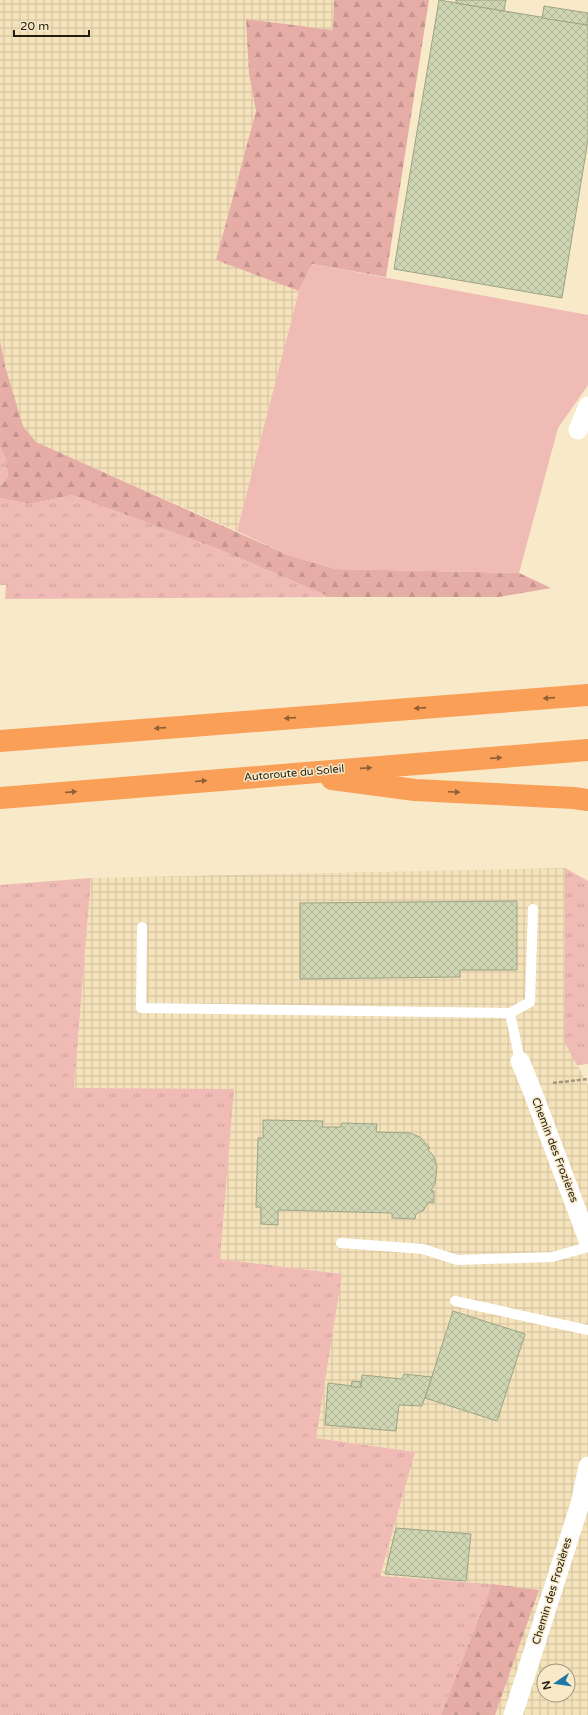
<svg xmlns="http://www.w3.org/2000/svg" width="588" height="1715" font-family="'Varela Round',sans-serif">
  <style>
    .industrial { fill: url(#industrial-grid); fill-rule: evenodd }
    .grass { fill: url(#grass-tufts) }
    .forest { fill: url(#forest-firs) }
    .garden { fill: #efbbb4 }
    .building { fill: url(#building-cross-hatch); stroke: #9da484 }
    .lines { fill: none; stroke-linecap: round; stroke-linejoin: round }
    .path { stroke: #a1957e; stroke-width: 2.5; stroke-dasharray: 4 2; stroke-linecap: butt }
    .lane { stroke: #fff; stroke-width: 10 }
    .street { stroke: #fff; stroke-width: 19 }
    .highway { stroke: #fa9f57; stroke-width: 22 }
    .oneway { fill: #8e5e34 }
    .labels { text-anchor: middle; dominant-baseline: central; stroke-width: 3; stroke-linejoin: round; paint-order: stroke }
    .street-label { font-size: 11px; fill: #231d11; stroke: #f8e9c9 }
  </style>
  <defs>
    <pattern id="industrial-grid" width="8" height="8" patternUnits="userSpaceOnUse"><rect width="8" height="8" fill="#f4e2ba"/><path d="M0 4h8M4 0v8" fill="none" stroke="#d1c19f"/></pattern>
    <pattern id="grass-tufts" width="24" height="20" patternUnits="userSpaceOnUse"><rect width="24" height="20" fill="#efbbb4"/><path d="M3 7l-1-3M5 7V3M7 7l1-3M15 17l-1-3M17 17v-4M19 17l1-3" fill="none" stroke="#cda09a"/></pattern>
    <pattern id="forest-firs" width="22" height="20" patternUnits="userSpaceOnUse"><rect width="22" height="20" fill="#e5ada6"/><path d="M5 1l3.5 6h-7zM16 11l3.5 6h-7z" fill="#c4948e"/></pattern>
    <pattern id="building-cross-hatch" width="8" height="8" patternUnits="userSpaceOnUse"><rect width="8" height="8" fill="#ced5b3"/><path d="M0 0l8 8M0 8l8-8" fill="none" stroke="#b1b699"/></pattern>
  </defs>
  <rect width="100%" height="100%" fill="#f8e9c9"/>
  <g class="industrial">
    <path d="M0 0H334V30L246 19 249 74 256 110 216 260 299 291 237 531 36 442 23 426 5 366 0 341Z"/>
    <path d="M565 868 564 1040 588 1085V1715H495L539 1590 492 1584 380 1576 415 1452 316 1438 341 1274 220 1259 234 1089H74L91 878ZM544 1671H568V1695H544Z"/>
  </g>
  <g class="grass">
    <path d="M0 447 6 459 8 477 0 485Z"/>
    <path d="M72 495 221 550 330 597 5 599 6 585H0V498L30 504Z"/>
    <path d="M565 868 588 881V1064L577 1065 564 1041Z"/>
    <path d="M91 878 74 1088 234 1089 220 1259 342 1274 316 1438 415 1452 380 1576 492 1584 441 1715H0V885Z"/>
  </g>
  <g class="forest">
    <path d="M334 0H429L386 277 312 264 299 291 216 260 256 111 249 74 246 19 333 30Z"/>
    <path d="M0 341 5 366 23 426 36 442 288 555 336 569 519 573 551 588 499 597H330L221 550 72 495 30 504 0 498V485L8 477 6 459 0 447Z"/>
    <path d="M492 1584 539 1590 495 1715H441Z"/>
  </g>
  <path class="garden" d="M312 264 588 315V385L558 428 519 573 336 569 288 555 237 531 299 291Z"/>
  <g class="building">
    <path d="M439 0 588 25V140L562 298 394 269Z"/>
    <path d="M456 0H506L504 11 456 3Z"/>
    <path d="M544 6 588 13 587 25 542 18Z"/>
    <path d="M517 901V970H460V977L300 979V903Z"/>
    <path d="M263 1120 323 1121 322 1127H341L342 1123 377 1124 376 1132 410 1133 420 1137 430 1148 428 1150 433 1155 437 1166 435 1184 431 1190 434 1191V1203L428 1202 424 1210 416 1214 415 1219 392 1218V1213L278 1210V1225L261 1224V1207H256L258 1138H263Z"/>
    <path d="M453 1311 525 1334 497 1421 425 1398Z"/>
    <path d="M404 1374 432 1377 422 1406 399 1405 396 1431 325 1425 328 1383 361 1387 362 1375 402 1379Z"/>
    <path d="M352 1381 361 1382V1387H351Z"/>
    <path d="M396 1528 471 1534 466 1581 385 1574Z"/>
  </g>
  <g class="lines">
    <path class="path" d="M553 1083 588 1079"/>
    <g class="lane">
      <path d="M142 927 141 1008 510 1013"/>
      <path d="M520 1061 510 1013 530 1002 533 909"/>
      <path d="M341 1243 423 1249 457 1260 552 1257 588 1247"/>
      <path d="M455 1301 588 1330"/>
    </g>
    <g class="street">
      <path d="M578 430 588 406"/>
      <path d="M520 1061 530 1085 588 1240"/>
      <path d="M513 1715 580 1504 588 1466"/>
    </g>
    <g class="highway">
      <path d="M0 741 588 695"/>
      <path d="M332 779 415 790 574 798 588 800"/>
      <path d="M0 798 588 750"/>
    </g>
  </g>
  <defs><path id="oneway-solid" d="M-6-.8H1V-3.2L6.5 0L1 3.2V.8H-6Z"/></defs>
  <g class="oneway">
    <use href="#oneway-solid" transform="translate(549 698) rotate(176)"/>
    <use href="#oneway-solid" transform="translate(420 708) rotate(176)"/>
    <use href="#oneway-solid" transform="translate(290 718) rotate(176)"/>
    <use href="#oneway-solid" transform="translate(160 728) rotate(176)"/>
    <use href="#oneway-solid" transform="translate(496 758) rotate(-4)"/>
    <use href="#oneway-solid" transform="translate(366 768) rotate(-4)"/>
    <use href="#oneway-solid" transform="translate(201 781) rotate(-5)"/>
    <use href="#oneway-solid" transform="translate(71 792) rotate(-5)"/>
    <use href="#oneway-solid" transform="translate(454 792) rotate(3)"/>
  </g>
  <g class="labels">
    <g class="street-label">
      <text transform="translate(294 773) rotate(-5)">Autoroute du Soleil</text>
      <text transform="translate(555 1150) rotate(69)">Chemin des Frozières</text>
      <text transform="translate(552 1591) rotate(-73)">Chemin des Frozières</text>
    </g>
  </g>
  <g transform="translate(556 1683) rotate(257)"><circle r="19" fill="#f8e9c9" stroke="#a3977f"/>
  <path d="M0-3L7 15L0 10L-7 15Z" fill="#1c79a7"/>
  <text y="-6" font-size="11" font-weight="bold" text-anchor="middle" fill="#231d11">N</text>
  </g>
  <path d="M14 30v6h75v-6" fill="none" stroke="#231d11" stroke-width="2"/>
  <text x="20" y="30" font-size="12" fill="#231d11" stroke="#f8e9c9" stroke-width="3" paint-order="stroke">20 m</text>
</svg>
